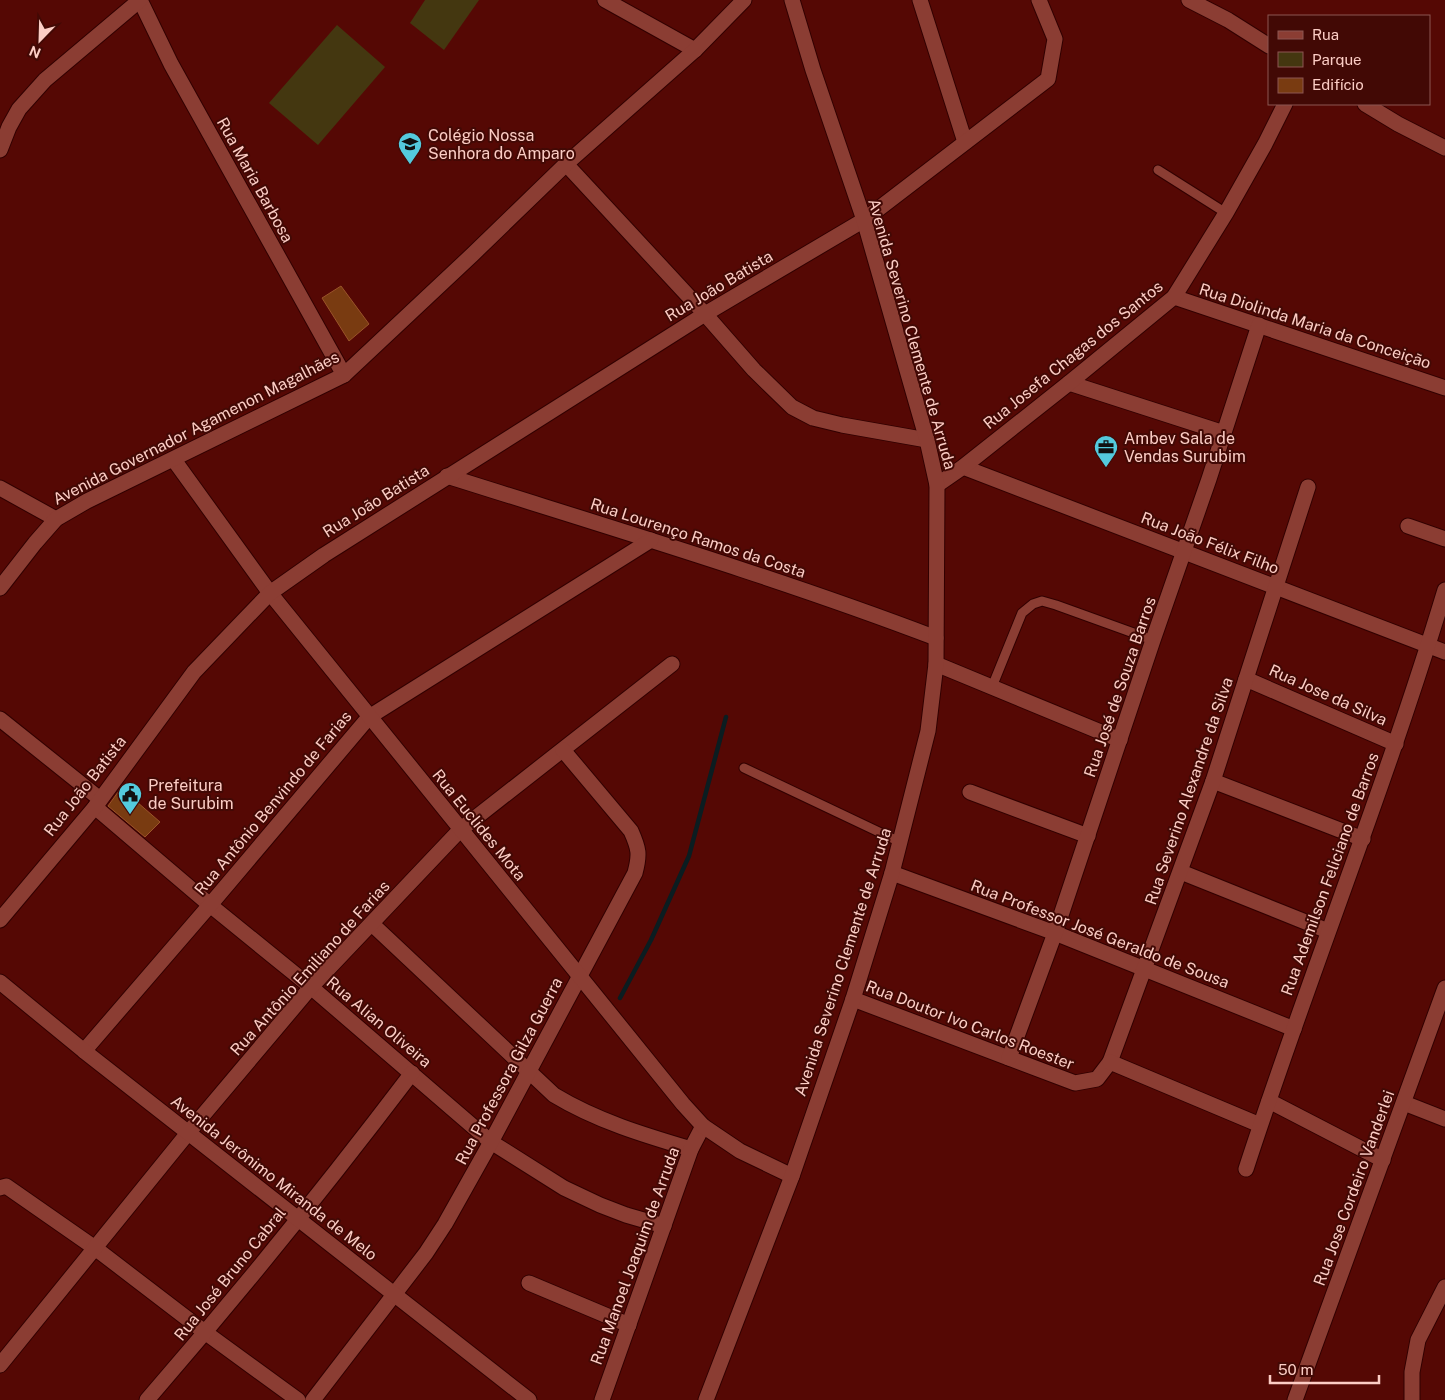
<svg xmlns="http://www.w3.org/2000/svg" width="1445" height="1400" font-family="'Public Sans',sans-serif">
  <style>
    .green { fill: #443710 }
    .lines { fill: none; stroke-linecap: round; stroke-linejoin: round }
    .stream { stroke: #0b1d21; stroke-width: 4.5 }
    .building { fill: #793b11; stroke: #9a5429 }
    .lane-casing { stroke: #310000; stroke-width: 11 }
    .street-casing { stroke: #310000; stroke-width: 17 }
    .secondary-casing { stroke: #310000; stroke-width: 17 }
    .lane { stroke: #8b3d33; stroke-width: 9 }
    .street { stroke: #8b3d33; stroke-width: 15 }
    .secondary { stroke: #8b3d33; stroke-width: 15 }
    .labels { text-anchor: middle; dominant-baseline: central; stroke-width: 4; stroke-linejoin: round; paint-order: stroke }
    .poi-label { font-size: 16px; fill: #fccdc5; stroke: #420905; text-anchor: start }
    .street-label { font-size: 16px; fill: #fccdc5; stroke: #420905 }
  </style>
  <rect width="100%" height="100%" fill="#550804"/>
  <g class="green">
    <path d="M425 0H479L444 50 410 23Z"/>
    <path d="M337 25 385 67 318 145 269 103Z"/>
  </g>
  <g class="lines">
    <path class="stream" d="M620 998 651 940 689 856 726 717"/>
  </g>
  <g class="building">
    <path d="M341 286 369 324 349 341 322 298Z"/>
    <path d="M121 788 160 822 145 837 108 806Z"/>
  </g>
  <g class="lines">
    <g class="lane-casing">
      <g id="lane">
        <path d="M1158 170 1226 213"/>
        <path d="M992 687 1022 613 1033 604 1042 601 1056 605 1153 640"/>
        <path d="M744 768 900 842"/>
      </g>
    </g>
    <g class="street-casing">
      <g id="street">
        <path d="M605 0 695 50"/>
        <path d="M920 0 965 142"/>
        <path d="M1189 0 1228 20 1269 46"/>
        <path d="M1365 104 1398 124 1445 148"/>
        <path d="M566 164 705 314 754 370 792 407 813 418 842 425 927 440"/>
        <path d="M1174 297 1445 388"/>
        <path d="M1069 383 1224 433"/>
        <path d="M963 467 1445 652"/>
        <path d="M447 476C611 528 776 577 936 638"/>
        <path d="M937 485 963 467 1069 383 1174 297 1226 213 1265 144 1285 104"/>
        <path d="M1408 526 1445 539"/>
        <path d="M936 664 1120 740"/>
        <path d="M1246 679 1396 744"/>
        <path d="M1213 781 1363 839"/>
        <path d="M970 792 1088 836"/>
        <path d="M95 807 210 905 311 987 491 1142 564 1188 600 1205 626 1215 664 1226"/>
        <path d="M1181 872 1328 931"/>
        <path d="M892 873 1055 933 1294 1029"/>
        <path d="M372 924 554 1095C597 1121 644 1135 691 1149"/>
        <path d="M853 999 1075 1083 1097 1079 1110 1062 1213 781 1308 487"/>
        <path d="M84 1051 210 905 369 717 651 540"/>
        <path d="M1009 1058 1055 933 1153 640 1209 479 1259 325"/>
        <path d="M1110 1062 1260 1125"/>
        <path d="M1269 1101 1383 1160"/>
        <path d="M1404 1103 1445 1119"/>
        <path d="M1246 1169C1309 975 1386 786 1445 590"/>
        <path d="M0 1188 6 1186 95 1248 206 1333 298 1400"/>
        <path d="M529 1283 629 1325"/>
        <path d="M0 1365 188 1133 311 987 460 830 672 664"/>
        <path d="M147 1400C239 1294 327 1185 412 1073"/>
        <path d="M313 1400 426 1253 445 1224 491 1142 635 873C640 854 639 849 631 831L563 750"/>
        <path d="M602 1400 691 1149 703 1126"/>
        <path d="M1295 1400 1445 988"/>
        <path d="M1412 1400V1372L1418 1340 1445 1287"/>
      </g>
    </g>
    <g class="secondary-casing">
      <g id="secondary">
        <path d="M140 0 171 64 344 375"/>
        <path d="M0 150 9 127 19 109 45 80 140 0"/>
        <path d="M174 460 270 593 683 1104 703 1126 740 1151 792 1176"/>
        <path d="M0 488 56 519"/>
        <path d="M0 588 35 543 56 519 87 501 344 375 472 255 566 164 695 50 744 0"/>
        <path d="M0 719 100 799"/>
        <path d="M0 920 95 807 194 672 270 593 324 555 705 314 864 220 1048 79 1055 39 1039 0"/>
        <path d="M0 982 84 1051 529 1400"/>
        <path d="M706 1400 792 1176 853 999 892 873 928 731 936 664 937 485 927 440 864 220 813 70 792 0"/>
      </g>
    </g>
    <use href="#lane" class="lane"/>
    <use href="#street" class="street"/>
    <use href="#secondary" class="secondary"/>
  </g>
  <defs>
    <g id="school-pin" transform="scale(1.25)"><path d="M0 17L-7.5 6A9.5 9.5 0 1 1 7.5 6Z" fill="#54cadd" stroke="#420905"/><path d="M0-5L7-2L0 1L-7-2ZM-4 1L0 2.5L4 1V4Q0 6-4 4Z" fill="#111"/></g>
    <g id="office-pin" transform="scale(1.25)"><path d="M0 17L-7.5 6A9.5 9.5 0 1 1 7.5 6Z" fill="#54cadd" stroke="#420905"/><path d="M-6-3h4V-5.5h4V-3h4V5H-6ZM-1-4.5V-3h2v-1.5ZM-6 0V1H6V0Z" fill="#111"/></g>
    <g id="civic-pin" transform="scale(1.25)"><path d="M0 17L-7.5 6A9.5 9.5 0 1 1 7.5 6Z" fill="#54cadd" stroke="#420905"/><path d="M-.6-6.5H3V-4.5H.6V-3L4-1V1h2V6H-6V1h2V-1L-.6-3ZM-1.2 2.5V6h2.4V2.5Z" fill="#111"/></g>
  </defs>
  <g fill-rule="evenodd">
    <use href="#school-pin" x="410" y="144"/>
    <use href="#office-pin" x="1106" y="447"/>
    <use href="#civic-pin" x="130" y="794"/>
  </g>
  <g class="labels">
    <g class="poi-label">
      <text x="428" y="135">Colégio Nossa<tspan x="428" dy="18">Senhora do Amparo</tspan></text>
      <text x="1124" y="438">Ambev Sala de<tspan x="1124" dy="18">Vendas Surubim</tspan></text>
      <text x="148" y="785">Prefeitura<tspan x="148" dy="18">de Surubim</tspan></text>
    </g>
    <g class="street-label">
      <text transform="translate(255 180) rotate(61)">Rua Maria Barbosa</text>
      <text transform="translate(719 286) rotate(-31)">Rua João Batista</text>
      <text transform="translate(1315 326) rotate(18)">Rua Diolinda Maria da Conceição</text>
      <text transform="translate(912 334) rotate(74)">Avenida Severino Clemente de Arruda</text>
      <text transform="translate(1073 355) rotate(-39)">Rua Josefa Chagas dos Santos</text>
      <text transform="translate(196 428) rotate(-27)">Avenida Governador Agamenon Magalhães</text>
      <text transform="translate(376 501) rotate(-32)">Rua João Batista</text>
      <text transform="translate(698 538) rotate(18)">Rua Lourenço Ramos da Costa</text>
      <text transform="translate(1210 543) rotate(21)">Rua João Félix Filho</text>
      <text transform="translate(1120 687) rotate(-71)">Rua José de Souza Barros</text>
      <text transform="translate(1328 695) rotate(24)">Rua Jose da Silva</text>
      <text transform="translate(85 786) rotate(-52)">Rua João Batista</text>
      <text transform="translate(1189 791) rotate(-71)">Rua Severino Alexandre da Silva</text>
      <text transform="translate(273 803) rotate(-50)">Rua Antônio Benvindo de Farias</text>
      <text transform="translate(479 825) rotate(51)">Rua Euclides Mota</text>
      <text transform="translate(1330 874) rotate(-70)">Rua Ademilson Feliciano de Barros</text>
      <text transform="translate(1100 934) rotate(21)">Rua Professor José Geraldo de Sousa</text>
      <text transform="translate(843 962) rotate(-72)">Avenida Severino Clemente de Arruda</text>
      <text transform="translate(310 968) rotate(-48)">Rua Antônio Emiliano de Farias</text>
      <text transform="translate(379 1022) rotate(40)">Rua Alian Oliveira</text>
      <text transform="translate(970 1025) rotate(21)">Rua Doutor Ivo Carlos Roester</text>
      <text transform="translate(509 1071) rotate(-62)">Rua Professora Gilza Guerra</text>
      <text transform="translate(274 1178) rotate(38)">Avenida Jerônimo Miranda de Melo</text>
      <text transform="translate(1354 1188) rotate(-70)">Rua Jose Cordeiro Vanderlei</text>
      <text transform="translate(635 1256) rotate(-70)">Rua Manoel Joaquim de Arruda</text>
      <text transform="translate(230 1274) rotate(-51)">Rua José Bruno Cabral</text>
    </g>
  </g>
  <rect x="1268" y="15" width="162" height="90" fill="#420905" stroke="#8c5752"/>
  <rect x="1278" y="31" width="25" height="8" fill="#8b3d33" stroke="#8c5752"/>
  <text x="1312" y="40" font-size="15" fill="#fccdc5">Rua</text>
  <rect x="1278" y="52" width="25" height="15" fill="#443710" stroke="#8c5752"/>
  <text x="1312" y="65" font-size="15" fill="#fccdc5">Parque</text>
  <rect x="1278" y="78" width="25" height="15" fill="#793b11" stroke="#8c5752"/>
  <text x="1312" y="90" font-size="15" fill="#fccdc5">Edifício</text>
  <g transform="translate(40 40) rotate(203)" stroke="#420905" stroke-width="4" paint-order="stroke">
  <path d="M0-4L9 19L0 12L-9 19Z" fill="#fccdc5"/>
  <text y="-8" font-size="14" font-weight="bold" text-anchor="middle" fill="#fccdc5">N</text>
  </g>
  <path d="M1270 1375v8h109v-8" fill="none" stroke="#fccdc5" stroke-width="2.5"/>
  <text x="1278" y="1375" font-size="15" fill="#fccdc5" stroke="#420905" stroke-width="4" paint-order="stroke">50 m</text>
</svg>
